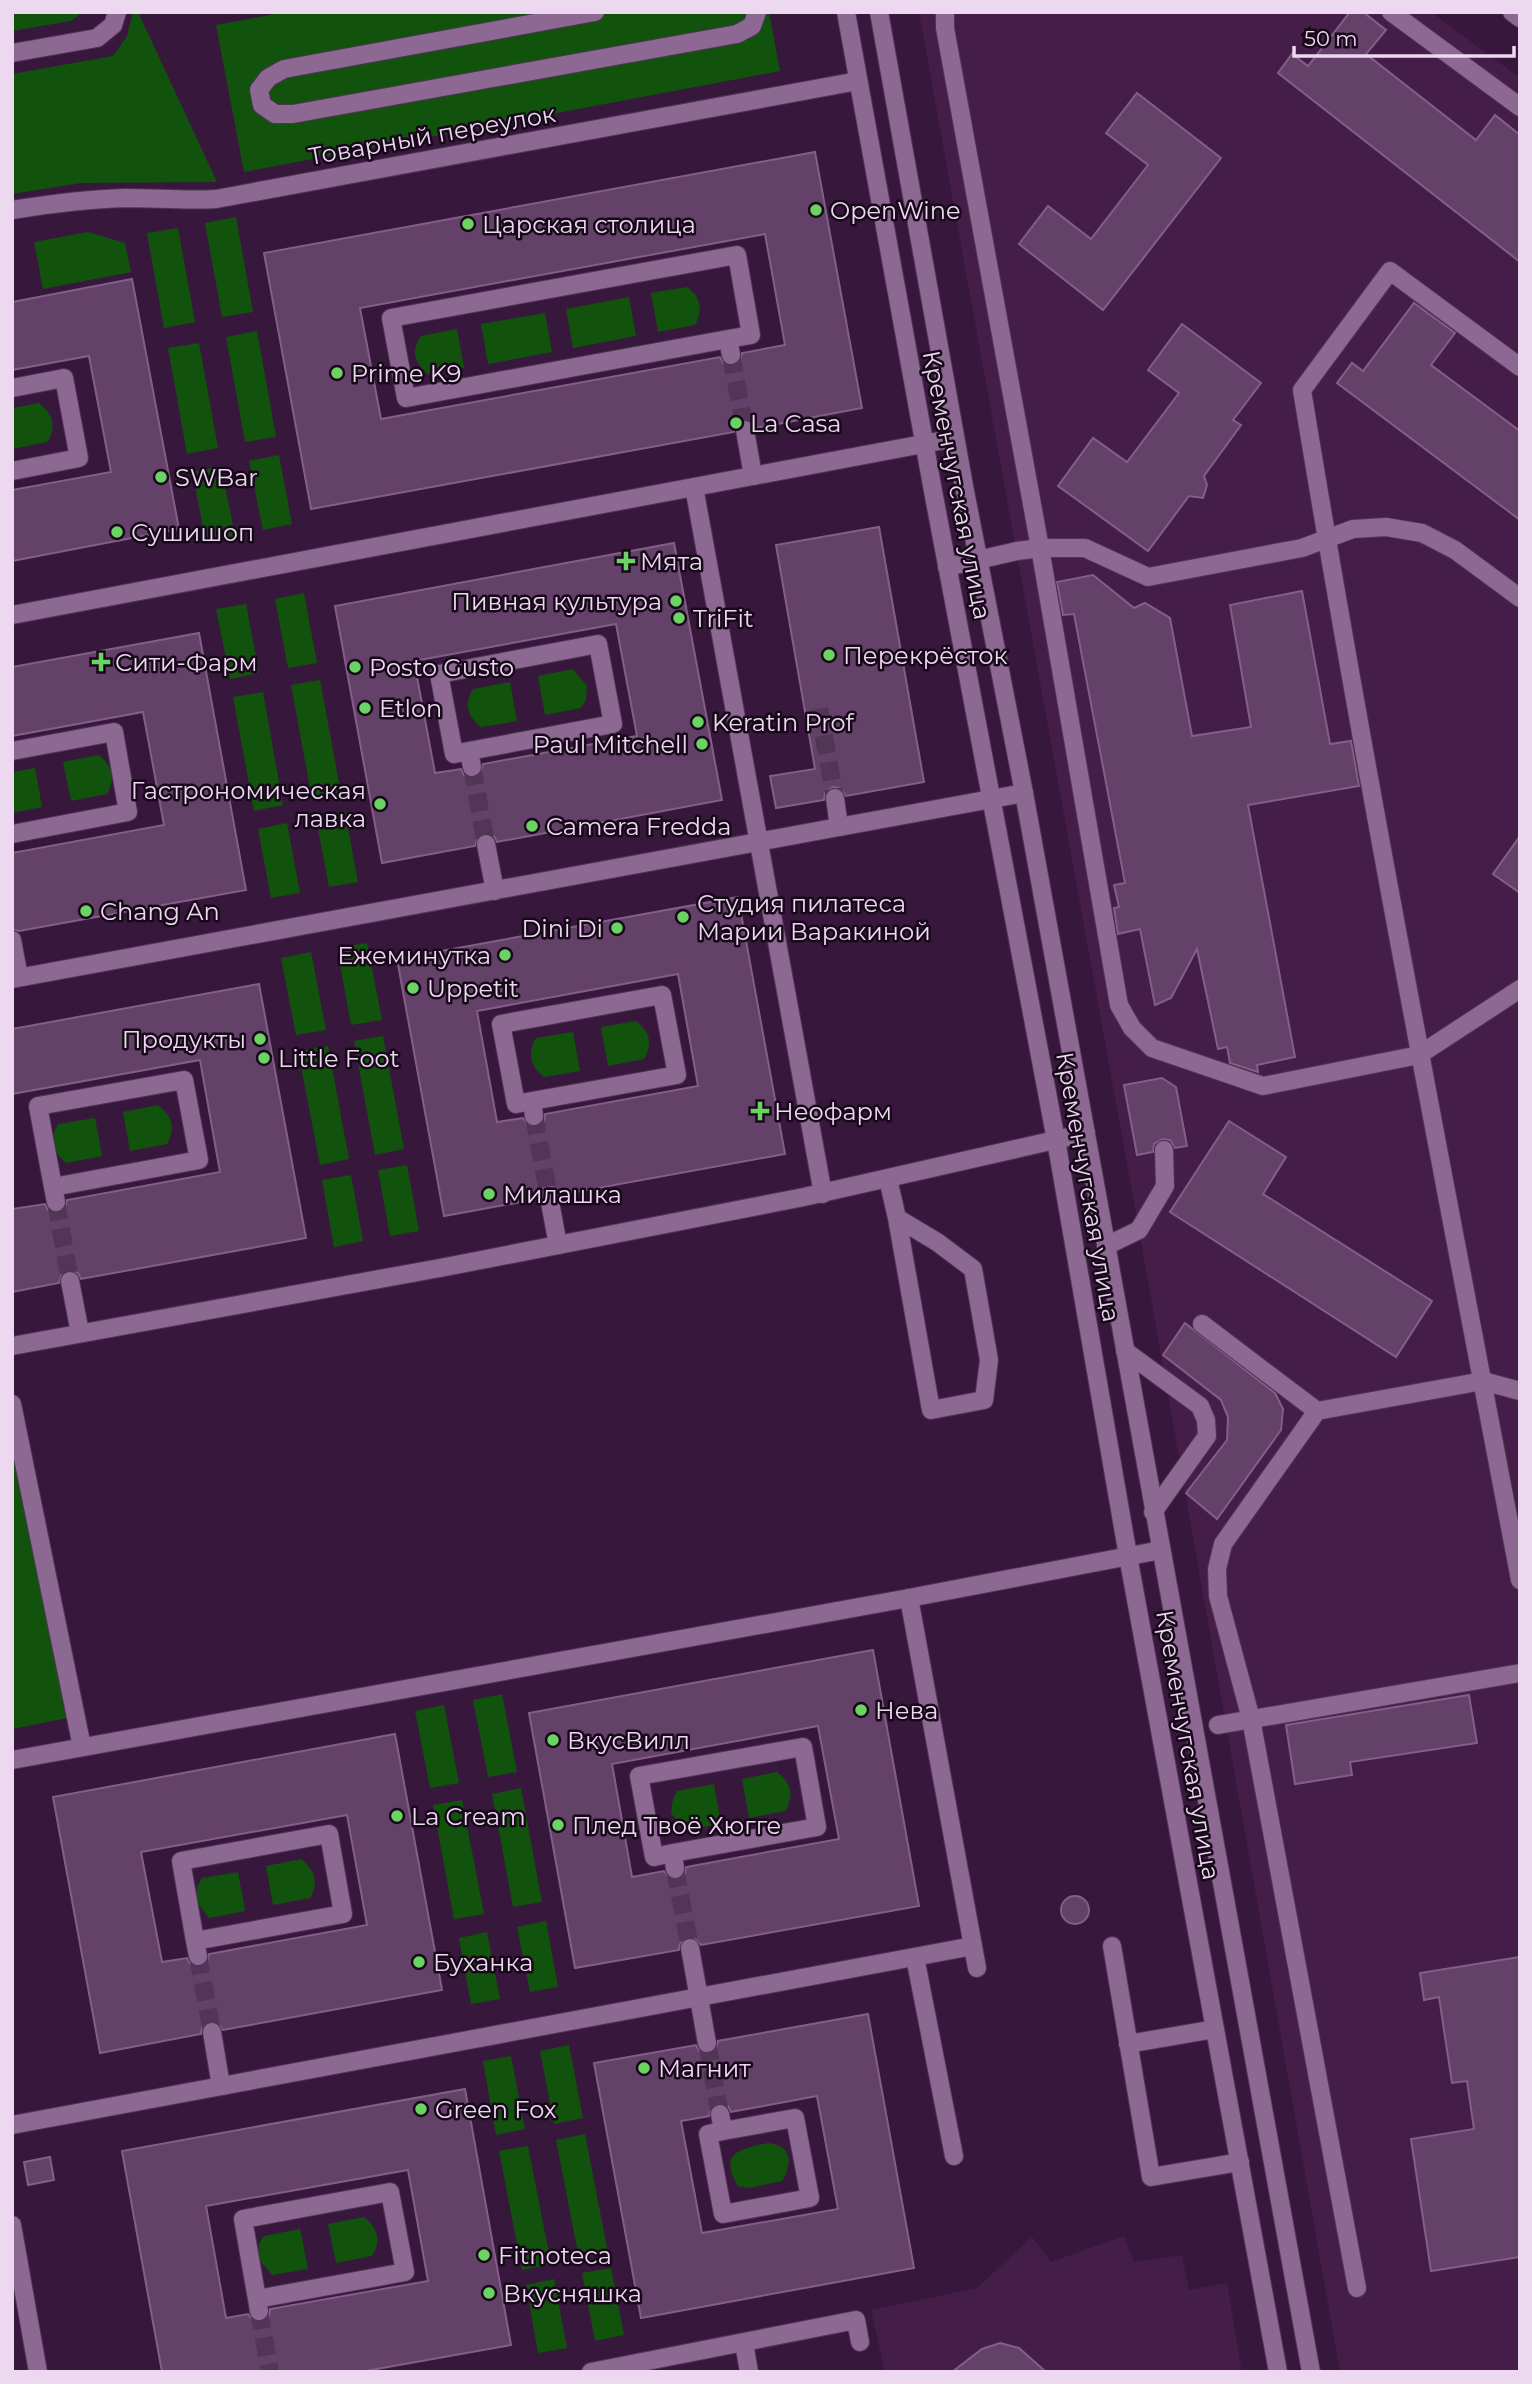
<svg xmlns="http://www.w3.org/2000/svg" width="1532" height="2384" font-family="Montserrat,sans-serif">
  <style>
    .built { fill: #441e49 }
    .green { fill: #11530d }
    .building { fill: #634168; stroke: #835f88; stroke-width: 2; fill-rule: evenodd }
    .lines { fill: none; stroke-linecap: round; stroke-linejoin: round }
    .minor-tunnel { stroke: #523557; stroke-width: 18; stroke-dasharray: 18 9; stroke-linecap: butt }
    .minor-casing { stroke: #4f3554; stroke-width: 20 }
    .minor { stroke: #8c6892; stroke-width: 18 }
    .poi-dot { fill: #6bd362; stroke: #170919; stroke-width: 2.5 }
    .labels { text-anchor: middle; dominant-baseline: central; stroke-width: 5; stroke-linejoin: round; paint-order: stroke }
    .street-label { font-size: 24px; fill: #ecd8ef; stroke: #170919 }
    .poi-label { font-size: 24px; fill: #ecd8ef; stroke: #170919; text-anchor: start }
  </style>
  <rect width="100%" height="100%" fill="#37183c"/>
  <g class="built">
    <path d="M919 12H1431L1520 78V2372H1340L1139 1230Z"/>
    <path d="M1124 2236 1134 2262 1182 2255 1189 2290 1227 2283 1242 2372H885L871 2310 977 2288 1032 2237 1051 2262Z"/>
  </g>
  <g class="green">
    <path d="M12 12H83L71 21 12 31Z"/>
    <path d="M133 12H138L217 182 81 183 12 194V74L113 56 127 36Z"/>
    <path d="M286 12H769L780 71 244 172 216 25Z"/>
    <path d="M236 217 253 312 222 317 205 223Z"/>
    <path d="M178 228 195 322 164 328 147 233Z"/>
    <path d="M88 232 125 243 131 272 43 289 34 242Z"/>
    <path d="M687 287C701 297 703 310 695 325L658 332 651 293Z"/>
    <path d="M629 297 636 336 573 348 566 309Z"/>
    <path d="M545 313 552 352 488 364 481 324Z"/>
    <path d="M457 329 464 368 428 374C415 363 410 351 421 336Z"/>
    <path d="M257 331 276 437 245 442 226 337Z"/>
    <path d="M199 343 218 448 187 454 168 348Z"/>
    <path d="M39 403C53 414 57 427 47 442L12 449V408Z"/>
    <path d="M279 455 292 524 263 530 249 461Z"/>
    <path d="M221 466 235 536 206 542 192 472Z"/>
    <path d="M304 593 317 663 288 668 275 599Z"/>
    <path d="M246 604 259 673 230 679 216 609Z"/>
    <path d="M573 669 587 686 586 700 581 708 545 715 538 676Z"/>
    <path d="M320 680 341 794 312 799 291 685Z"/>
    <path d="M510 682 517 721 481 727C467 716 464 704 473 689Z"/>
    <path d="M263 692 283 805 254 811 233 697Z"/>
    <path d="M99 755C112 766 116 779 107 794L71 801 63 762Z"/>
    <path d="M35 768 42 807 12 813V772Z"/>
    <path d="M345 812 358 882 329 887 316 818Z"/>
    <path d="M287 823 300 893 271 898 258 829Z"/>
    <path d="M367 943 382 1020 351 1025 337 948Z"/>
    <path d="M311 952 326 1030 296 1035 281 958Z"/>
    <path d="M636 1021C650 1032 653 1044 644 1059L608 1066 601 1027Z"/>
    <path d="M573 1032 580 1071 544 1077C530 1066 527 1053 536 1038Z"/>
    <path d="M383 1036 404 1149 375 1155 354 1041Z"/>
    <path d="M328 1046 349 1159 320 1165 298 1051Z"/>
    <path d="M158 1105C172 1116 176 1128 167 1144L130 1151 123 1112Z"/>
    <path d="M95 1118 102 1156 66 1163C53 1152 49 1140 58 1124Z"/>
    <path d="M407 1165 419 1231 390 1236 378 1170Z"/>
    <path d="M351 1175 363 1241 334 1247 322 1180Z"/>
    <path d="M12 1436 68 1718 12 1729Z"/>
    <path d="M502 1694 517 1772 488 1777 473 1700Z"/>
    <path d="M444 1705 459 1783 430 1788 415 1711Z"/>
    <path d="M777 1772C791 1783 795 1796 785 1811L749 1818 742 1779Z"/>
    <path d="M714 1784 721 1824 685 1830 671 1813 673 1799 677 1791Z"/>
    <path d="M521 1788 542 1902 513 1907 492 1794Z"/>
    <path d="M462 1800 484 1914 454 1919 433 1805Z"/>
    <path d="M301 1859C315 1870 319 1883 310 1898L273 1905 266 1866Z"/>
    <path d="M238 1872 245 1911 209 1918 196 1901 197 1887 202 1878Z"/>
    <path d="M546 1921 558 1987 530 1992 517 1927Z"/>
    <path d="M487 1932 500 1999 471 2004 459 1938Z"/>
    <path d="M569 2045 583 2118 554 2124 540 2051Z"/>
    <path d="M511 2056 525 2129 496 2135 483 2061Z"/>
    <path d="M585 2134 608 2253 579 2258 556 2140Z"/>
    <path d="M768 2143C792 2146 793 2162 782 2181L749 2188 738 2186C718 2153 740 2149 768 2143Z"/>
    <path d="M528 2146 551 2264 522 2270 499 2151Z"/>
    <path d="M364 2217C378 2228 381 2241 372 2256L336 2263 328 2224Z"/>
    <path d="M300 2229 308 2269 272 2275 258 2258 259 2244 264 2236Z"/>
    <path d="M611 2268 624 2335 595 2341 582 2273Z"/>
    <path d="M554 2279 567 2348 538 2353 526 2285Z"/>
  </g>
  <g class="building">
    <path d="M1350 12H1363L1386 30 1366 54 1476 140 1495 115 1520 135V262L1278 73 1292 54 1308 66Z"/>
    <path d="M1137 93 1221 158 1103 310 1019 244 1048 206 1091 239 1148 165 1106 133Z"/>
    <path d="M815 152 862 408 756 428 753 422 744 419 737 422 734 432 311 509 264 253ZM765 234 785 345 742 353 739 363 732 366 723 363 720 357 381 419 360 308Z"/>
    <path d="M132 279 179 529 12 561V490L111 472 89 356 12 370V302Z"/>
    <path d="M1414 303 1455 333 1431 365 1520 431V520L1337 383 1352 363 1363 371Z"/>
    <path d="M1182 324 1261 383 1233 420 1241 425 1204 476 1207 485 1203 498 1189 496 1148 551 1058 486 1093 438 1127 462 1179 393 1148 370Z"/>
    <path d="M879 527 924 782 846 796 840 788 833 787 825 793 824 800 776 808 770 776 815 769 776 545Z"/>
    <path d="M674 543 722 800 497 842 494 836 485 833 478 836 475 846 382 863 335 606ZM616 624 637 736 483 764 480 775 473 778 464 775 461 769 435 773 414 661Z"/>
    <path d="M1093 575 1134 608 1145 603 1170 618 1192 736 1251 727 1230 605 1302 591 1330 744 1351 741 1359 786 1248 805 1295 1057 1257 1065 1258 1072 1230 1063 1227 1047 1218 1049 1197 949 1171 998 1155 1005 1140 929 1118 934 1114 908 1119 907 1114 885 1125 883 1074 614 1063 615 1057 582Z"/>
    <path d="M199 633 246 890 19 931 12 929V853L164 825 143 712 12 736V667Z"/>
    <path d="M1520 836V893L1493 874Z"/>
    <path d="M738 897 785 1154 560 1195 557 1189 548 1186 541 1189 538 1199 444 1216 397 959ZM678 974 698 1086 545 1114 544 1121 536 1127 529 1126 523 1118 497 1122 477 1011Z"/>
    <path d="M259 984 306 1238 81 1279 78 1273 69 1270 62 1273 59 1283 12 1292V1209L45 1204 48 1210 58 1213 64 1210 67 1200 220 1172 200 1060 12 1094V1029Z"/>
    <path d="M1162 1078 1176 1087 1187 1146 1175 1148 1170 1140 1163 1139 1154 1144 1153 1152 1137 1155 1124 1085Z"/>
    <path d="M1229 1121 1286 1157 1263 1194 1432 1301 1396 1357 1170 1212Z"/>
    <path d="M1185 1323 1275 1393 1283 1409 1281 1430 1217 1519 1186 1493 1227 1440 1228 1417 1221 1400 1163 1355Z"/>
    <path d="M873 1650 919 1906 701 1945 694 1938 687 1937 680 1944 679 1950 575 1968 529 1713ZM818 1726 839 1839 686 1867 685 1874 677 1880 670 1879 664 1871 632 1877 612 1764Z"/>
    <path d="M1469 1695 1477 1743 1350 1762 1352 1775 1295 1784 1286 1725Z"/>
    <path d="M395 1734 442 1990 223 2030 217 2022 209 2021 202 2027 201 2034 100 2053 53 1797ZM347 1815 367 1925 209 1954 206 1964 200 1967 190 1964 187 1958 162 1962 141 1852Z"/>
    <circle cx="1075" cy="1910" r="14"/>
    <path d="M1520 1957V2257L1431 2271 1411 2139 1474 2129 1467 2081 1452 2083 1439 1997 1424 2000 1420 1973Z"/>
    <path d="M868 2014 914 2268 641 2318 594 2063 696 2045 699 2051 708 2054 715 2051 718 2041ZM817 2096 838 2209 702 2233 681 2121 709 2116 712 2106 719 2103 728 2106 731 2112Z"/>
    <path d="M465 2089 511 2345 360 2372H162L122 2151ZM408 2170 428 2281 270 2309 269 2316 262 2322 254 2321 248 2314 226 2318 206 2206Z"/>
    <path d="M50 2157 54 2180 28 2185 24 2162Z"/>
    <path d="M1000 2343 1019 2348 1046 2372H952L982 2349Z"/>
  </g>
  <g class="lines">
    <g class="minor-tunnel">
      <path d="M731 355 745 430"/>
      <path d="M819 709 835 798"/>
      <path d="M472 767 486 844"/>
      <path d="M534 1116 549 1197"/>
      <path d="M56 1202 70 1281"/>
      <path d="M675 1869 690 1948"/>
      <path d="M198 1956 212 2032"/>
      <path d="M707 2043 720 2114"/>
      <path d="M259 2311 270 2372"/>
    </g>
    <g class="minor-casing">
      <g id="minor">
        <path d="M595 12 284 69 268 78 259 90 262 105 275 114H293L737 34 752 26 757 12"/>
        <path d="M846 12 933 491 1056 1140 1128 1556 1278 2372"/>
        <path d="M879 12 964 486 1024 793 1311 2372"/>
        <path d="M945 12V28L1040 548 1119 1005 1132 1028 1152 1048 1263 1086 1419 1055 1520 989"/>
        <path d="M1391 12 1520 107"/>
        <path d="M1512 12 1520 18"/>
        <path d="M12 53 97 38 113 25 117 12"/>
        <path d="M12 210C50 204 87 199 125 198 156 198 186 201 216 199L858 81"/>
        <path d="M728 339 751 335 737 255 391 318 406 398 728 339 731 355"/>
        <path d="M1520 367 1390 271 1302 390C1367 788 1445 1183 1520 1580"/>
        <path d="M12 388 64 378 79 458 12 471"/>
        <path d="M745 430 753 476"/>
        <path d="M694 487 823 1194"/>
        <path d="M947 567 1017 551 1040 548H1085L1148 577 1302 548 1353 529 1386 527 1422 533 1455 550 1520 598"/>
        <path d="M12 615 955 438"/>
        <path d="M12 751 114 732 128 812 12 834"/>
        <path d="M469 751 454 754 439 674 598 644 613 724 469 751 472 767"/>
        <path d="M835 798 839 827"/>
        <path d="M486 844 495 891"/>
        <path d="M12 940 19 977"/>
        <path d="M12 979 1024 793"/>
        <path d="M532 1101 516 1104 501 1024 662 995 677 1075 532 1101 534 1116"/>
        <path d="M888 1179 897 1218 931 1410 984 1400 989 1360 973 1269 937 1242 897 1218"/>
        <path d="M53 1187 38 1106 184 1080 199 1160 53 1187 56 1202"/>
        <path d="M549 1197 558 1245"/>
        <path d="M1106 1246 1139 1230 1165 1186 1164 1150"/>
        <path d="M70 1281 80 1333"/>
        <path d="M1202 1324 1317 1411"/>
        <path d="M12 1346 440 1268 804 1197 1086 1133"/>
        <path d="M1125 1351 1200 1406 1206 1420 1207 1436 1153 1512"/>
        <path d="M12 1404 82 1747"/>
        <path d="M909 1598 977 1968"/>
        <path d="M1218 1725 1520 1673"/>
        <path d="M12 1760 909 1598 1161 1550"/>
        <path d="M673 1853 654 1857 639 1776 803 1747 817 1827 673 1853 675 1869"/>
        <path d="M195 1941 181 1861 329 1834 343 1914 195 1941 198 1956"/>
        <path d="M1112 1946 1151 2177 1240 2162"/>
        <path d="M690 1948 707 2043"/>
        <path d="M915 1957 954 2156"/>
        <path d="M212 2032 221 2086"/>
        <path d="M1128 2044 1215 2029"/>
        <path d="M720 2114 723 2131 708 2134 723 2214 810 2198 795 2118 723 2131"/>
        <path d="M12 2125 973 1946"/>
        <path d="M12 2225 38 2372"/>
        <path d="M1357 2288 1251 1719 1218 1596 1217 1569 1223 1544 1317 1411 1483 1381 1520 1391"/>
        <path d="M257 2299 243 2219 390 2192 405 2272 257 2299 259 2311"/>
        <path d="M744 2343 749 2372"/>
        <path d="M591 2372 856 2320 860 2342"/>
      </g>
    </g>
    <use href="#minor" class="minor"/>
  </g>
  <g class="poi-dot">
    <circle cx="816" cy="210" r="7"/>
    <circle cx="468" cy="224" r="7"/>
    <circle cx="337" cy="373" r="7"/>
    <circle cx="736" cy="423" r="7"/>
    <circle cx="161" cy="477" r="7"/>
    <circle cx="117" cy="532" r="7"/>
    <path d="M622.5 550.5h7v7h7v7h-7v7h-7v-7h-7v-7h7z"/>
    <circle cx="676" cy="601" r="7"/>
    <circle cx="679" cy="618" r="7"/>
    <circle cx="829" cy="655" r="7"/>
    <path d="M97.5 651.5h7v7h7v7h-7v7h-7v-7h-7v-7h7z"/>
    <circle cx="355" cy="667" r="7"/>
    <circle cx="365" cy="708" r="7"/>
    <circle cx="698" cy="722" r="7"/>
    <circle cx="702" cy="744" r="7"/>
    <circle cx="380" cy="804" r="7"/>
    <circle cx="532" cy="826" r="7"/>
    <circle cx="86" cy="911" r="7"/>
    <circle cx="683" cy="917" r="7"/>
    <circle cx="617" cy="928" r="7"/>
    <circle cx="505" cy="955" r="7"/>
    <circle cx="413" cy="988" r="7"/>
    <circle cx="260" cy="1039" r="7"/>
    <circle cx="264" cy="1058" r="7"/>
    <path d="M756.5 1100.5h7v7h7v7h-7v7h-7v-7h-7v-7h7z"/>
    <circle cx="489" cy="1194" r="7"/>
    <circle cx="861" cy="1710" r="7"/>
    <circle cx="553" cy="1740" r="7"/>
    <circle cx="397" cy="1816" r="7"/>
    <circle cx="558" cy="1825" r="7"/>
    <circle cx="419" cy="1962" r="7"/>
    <circle cx="644" cy="2068" r="7"/>
    <circle cx="421" cy="2109" r="7"/>
    <circle cx="484" cy="2255" r="7"/>
    <circle cx="489" cy="2293" r="7"/>
  </g>
  <g class="labels">
    <g class="street-label">
      <text transform="translate(432 135) rotate(-10)">Товарный переулок</text>
      <text transform="translate(957 485) rotate(79)">Кременчугская улица</text>
      <text transform="translate(1088 1187) rotate(80)">Кременчугская улица</text>
      <text transform="translate(1188 1745) rotate(80)">Кременчугская улица</text>
    </g>
    <g class="poi-label">
      <text x="830" y="210">OpenWine</text>
      <text x="482" y="224">Царская столица</text>
      <text x="351" y="373">Prime K9</text>
      <text x="750" y="423">La Casa</text>
      <text x="175" y="477">SWBar</text>
      <text x="131" y="532">Сушишоп</text>
      <text x="640" y="561">Мята</text>
      <text x="662" y="601" text-anchor="end">Пивная культура</text>
      <text x="693" y="618">TriFit</text>
      <text x="843" y="655">Перекрёсток</text>
      <text x="115" y="662">Сити-Фарм</text>
      <text x="369" y="667">Posto Gusto</text>
      <text x="379" y="708">Etlon</text>
      <text x="712" y="722">Keratin Prof</text>
      <text x="688" y="744" text-anchor="end">Paul Mitchell</text>
      <text x="366" y="790" text-anchor="end">Гастрономическая<tspan x="366" dy="28">лавка</tspan></text>
      <text x="546" y="826">Camera Fredda</text>
      <text x="697" y="903">Студия пилатеса<tspan x="697" dy="28">Марии Варакиной</tspan></text>
      <text x="100" y="911">Chang An</text>
      <text x="603" y="928" text-anchor="end">Dini Di</text>
      <text x="491" y="955" text-anchor="end">Ежеминутка</text>
      <text x="427" y="988">Uppetit</text>
      <text x="246" y="1039" text-anchor="end">Продукты</text>
      <text x="278" y="1058">Little Foot</text>
      <text x="774" y="1111">Неофарм</text>
      <text x="503" y="1194">Милашка</text>
      <text x="875" y="1710">Нева</text>
      <text x="567" y="1740">ВкусВилл</text>
      <text x="411" y="1816">La Cream</text>
      <text x="572" y="1825">Плед Твоё Хюгге</text>
      <text x="433" y="1962">Буханка</text>
      <text x="658" y="2068">Магнит</text>
      <text x="435" y="2109">Green Fox</text>
      <text x="498" y="2255">Fitnoteca</text>
      <text x="503" y="2293">Вкусняшка</text>
    </g>
  </g>
  <rect width="1532" height="2384" fill="none" stroke="#ecd8ef" stroke-width="28"/>
  <path d="M1294 46v10h220v-10" fill="none" stroke="#ecd8ef" stroke-width="3.5"/>
  <text x="1304" y="46" font-size="21" fill="#ecd8ef" stroke="#170919" stroke-width="5" paint-order="stroke">50 m</text>
</svg>
